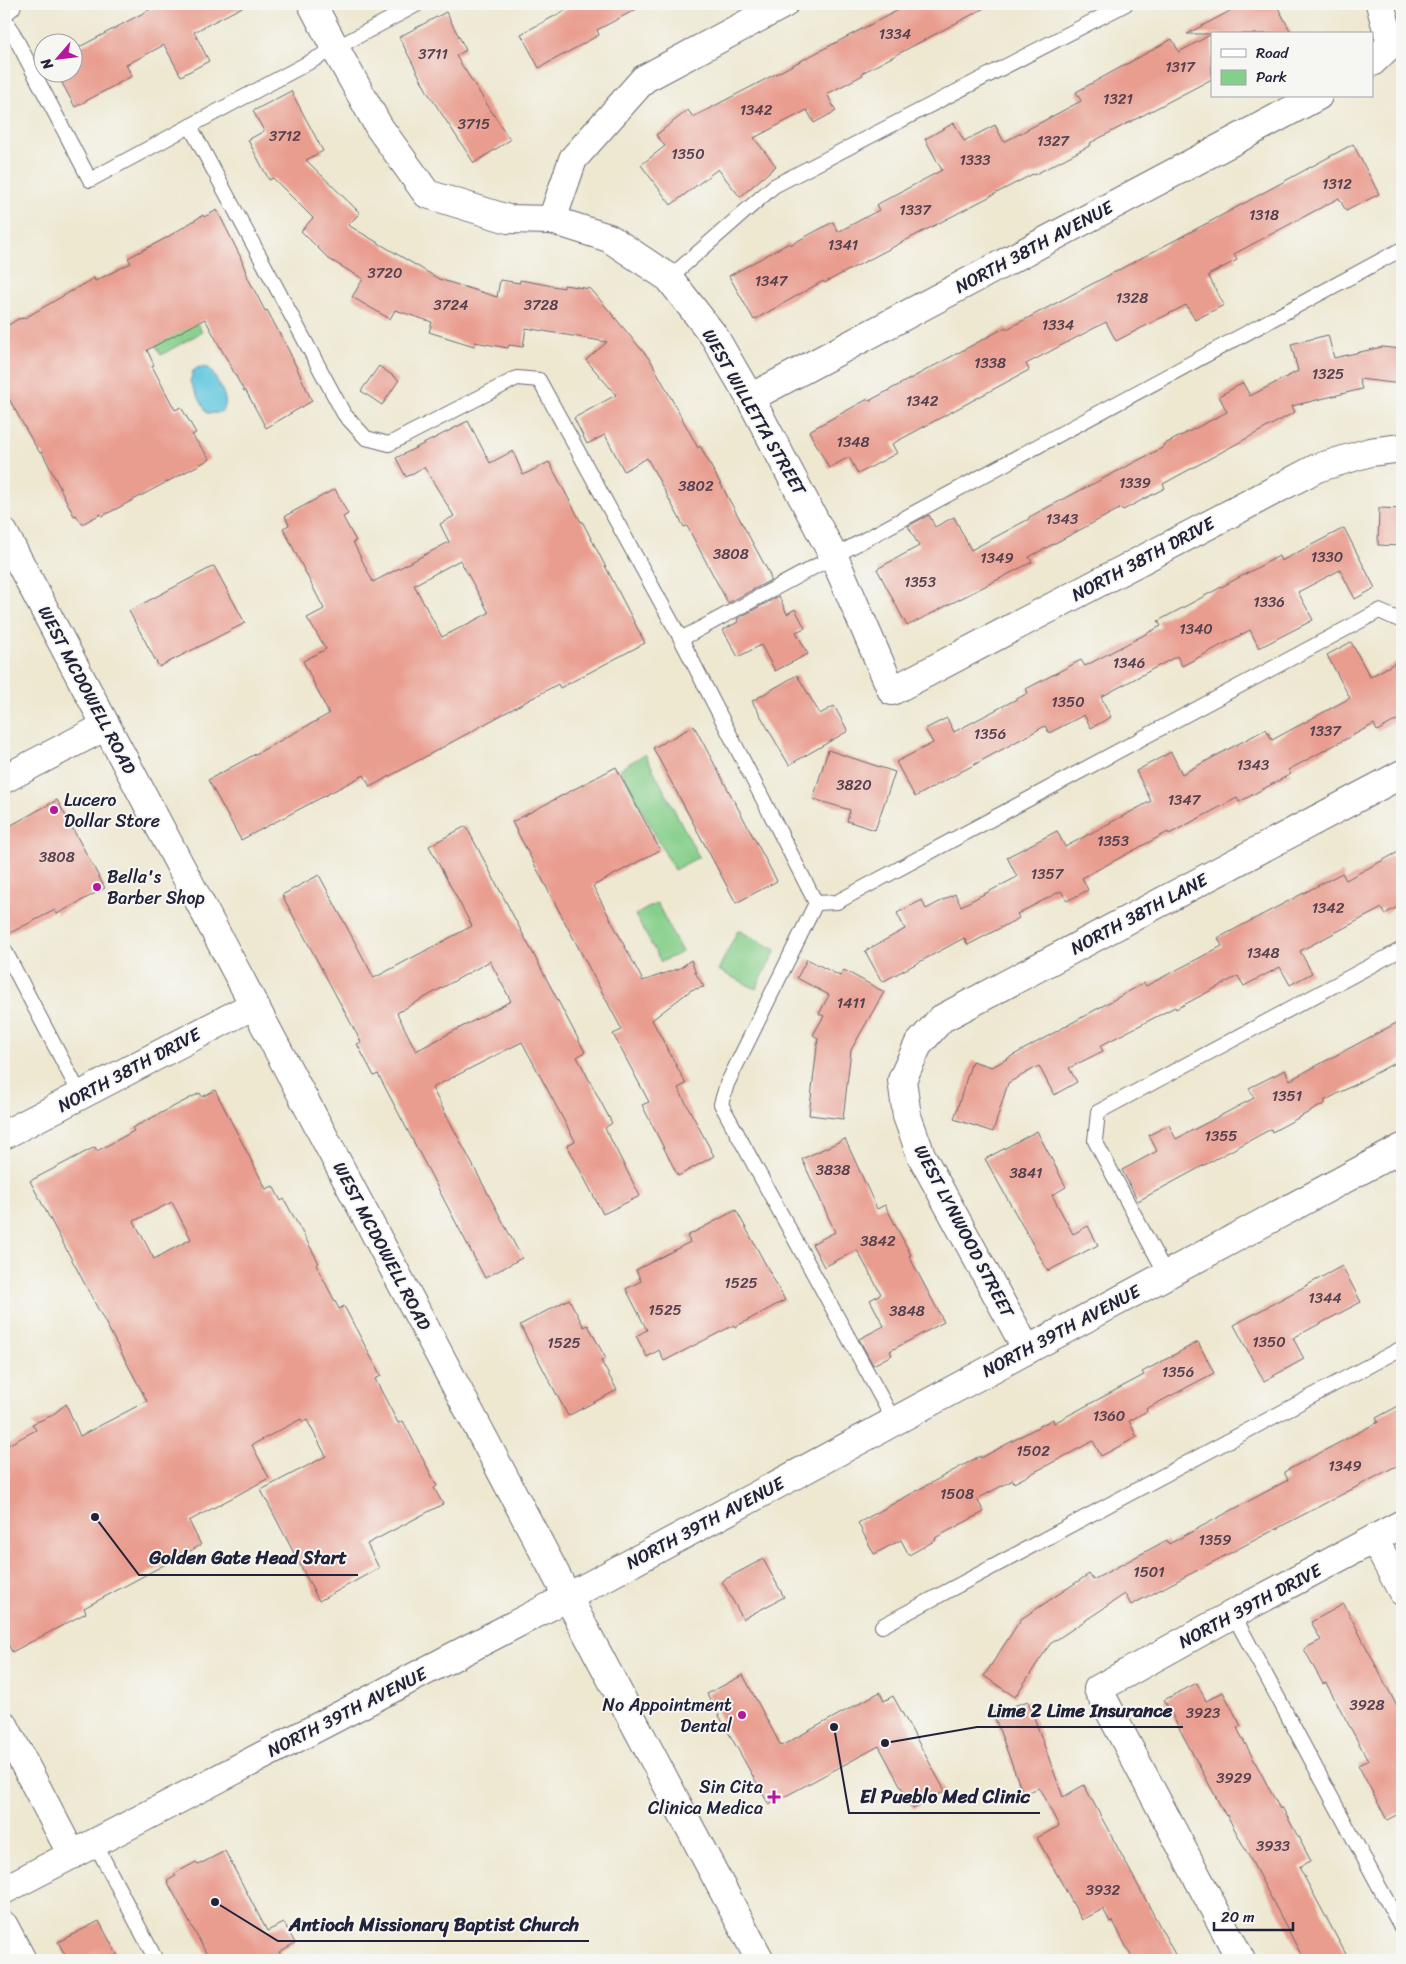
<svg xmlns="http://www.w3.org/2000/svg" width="1406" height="1964" font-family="Sriracha,sans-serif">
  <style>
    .green { fill: #86cf8b; stroke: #547863 }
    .water { fill: #60c6de; stroke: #41748c }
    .building { fill: #e99d8f; fill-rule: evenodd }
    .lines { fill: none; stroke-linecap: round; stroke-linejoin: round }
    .lane-casing { stroke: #696770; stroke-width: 16 }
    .street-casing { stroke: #696770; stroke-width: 30 }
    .secondary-casing { stroke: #696770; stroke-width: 30 }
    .primary-casing { stroke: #696770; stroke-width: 30 }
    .lane { stroke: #fff; stroke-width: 14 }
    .street { stroke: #fff; stroke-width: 28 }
    .secondary { stroke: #fff; stroke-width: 28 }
    .primary { stroke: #fff; stroke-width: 28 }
    .poi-dot { fill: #b5179e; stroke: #f6f6f2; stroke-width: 2 }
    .labels { text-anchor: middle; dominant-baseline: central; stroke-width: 4; stroke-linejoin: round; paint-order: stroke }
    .number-label { font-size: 15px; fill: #544150 }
    .street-label { font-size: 18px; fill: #22223b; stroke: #f6f6f2 }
    .poi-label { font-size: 18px; fill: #22223b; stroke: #f6f6f2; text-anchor: start }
    .leader { fill: none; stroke: #22223b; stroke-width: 2 }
    .callout-dot { fill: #22223b; stroke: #f6f6f2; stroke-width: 2 }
    .callout-label { font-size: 19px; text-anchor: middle; font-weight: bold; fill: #22223b; stroke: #f6f6f2; stroke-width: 4; stroke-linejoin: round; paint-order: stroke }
  </style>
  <rect width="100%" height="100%" fill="#f6f6f2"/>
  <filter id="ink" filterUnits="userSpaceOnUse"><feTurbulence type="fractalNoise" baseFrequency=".02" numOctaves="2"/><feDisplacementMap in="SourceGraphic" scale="10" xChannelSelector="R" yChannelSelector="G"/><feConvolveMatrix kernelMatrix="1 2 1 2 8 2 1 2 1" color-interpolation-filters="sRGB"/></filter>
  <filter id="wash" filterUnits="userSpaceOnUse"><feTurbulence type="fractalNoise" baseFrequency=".0096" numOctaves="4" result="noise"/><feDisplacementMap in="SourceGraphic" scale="20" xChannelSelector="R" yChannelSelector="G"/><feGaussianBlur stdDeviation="1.12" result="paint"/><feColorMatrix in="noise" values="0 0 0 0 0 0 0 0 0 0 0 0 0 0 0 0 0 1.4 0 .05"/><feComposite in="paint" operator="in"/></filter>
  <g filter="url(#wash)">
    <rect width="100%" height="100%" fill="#eee8d1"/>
    <g class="green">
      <path d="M190 312 202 332 161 355 148 330Z"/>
      <path d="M645 754 699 857 674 870 620 769Z"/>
      <path d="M657 903 682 952 661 962 635 915Z"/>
      <path d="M738 930 776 950 756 989 718 970Z"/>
    </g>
    <path class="water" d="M199 367 209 368C218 381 242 417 207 413L190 382 193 371Z"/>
    <g id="blocks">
      <g class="building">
        <path d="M160 4H248L194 32 209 61 181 76 164 45 126 65 132 76 75 107 56 72H72V51Z"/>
        <path d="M577 4H646L597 30 599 35 539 68 521 34Z"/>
        <path d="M910 4H992L862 73 863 75 827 94 836 111 814 123 807 110 754 138 776 166 740 197 718 169 671 205 641 165 665 146 656 135 688 110 693 117Z"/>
        <path d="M1243 4H1276L1292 34H1187Z"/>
        <path d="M446 12 466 50 456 56 510 140 474 163 428 93 399 37Z"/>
        <path d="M1212 34V79L1090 143 1091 145 1034 175 1033 174 824 283 823 281 754 320 729 276 789 243 790 245 833 222 838 232 879 210 876 205 942 170 925 139 954 123 964 141 995 125 1004 142 1081 101 1076 92 1172 39 1179 52Z"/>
        <path d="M291 91 323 151 306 160 360 213 348 225 439 279 497 297 500 280 520 283V280L564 288V285L591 289 651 361 698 448 700 446 769 573 771 580 728 603 687 526 684 527 647 458 624 471 605 435 587 444 574 418 616 395 586 360 607 342 526 328 523 347 509 345 508 348 475 342 474 346 429 332 432 322 395 310 390 319 352 297 363 279 329 259 301 231 313 218 273 178 269 180 248 140 264 131 253 111Z"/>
        <path d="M1353 144 1379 194 1346 211 1339 198 1234 254 1237 260 1208 275 1224 305 1195 320 1186 305 1116 341 1106 322 1026 364 1029 370 892 444 897 453 858 474 849 457 829 468 809 431 868 399 869 401 1006 327 1007 329 1215 219Z"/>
        <path d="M217 210 240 256 248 278 265 311 267 310 288 349 312 401 266 428 246 391H244L205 319 147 350 154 365 152 366 175 410 181 407 196 433 192 435 210 459 118 508 102 516 101 514 82 524 76 515 74 516 42 452 40 453 33 442 4 390V328L18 319 25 318 94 278 95 281 131 263 128 258 166 238 203 215 204 217Z"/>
        <path d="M1328 335 1334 358 1382 347 1402 349V384L1359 379 1362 389 1292 406 1295 412 1163 484 1165 488 1123 510 1121 508 1029 557 1032 562 907 626 877 569 919 546 908 526 929 515 935 527 954 517 971 550 1029 519V517L1164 447 1163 445 1227 412 1219 396 1243 383 1250 396 1298 371 1291 344Z"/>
        <path d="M379 366 399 380 382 405 361 391Z"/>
        <path d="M468 421 490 463 513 451 523 475 549 462 581 522 582 521 645 643 560 688 558 684 370 787 364 775 241 840 208 780 329 714 303 661 326 649 307 618 324 609 283 528 289 525 285 516 335 489 348 514 343 517 356 541 353 542 373 582 449 542 440 524 454 516 424 467 406 477 396 458ZM460 560 489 613 442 637 414 585Z"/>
        <path d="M1379 508 1402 509V546L1378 545Z"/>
        <path d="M1344 528 1375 588 1355 599 1340 570 1298 592 1313 620 1259 648 1250 630 1182 666 1177 656 1101 697 1111 717 1091 728 1084 715 1049 733 1045 726 915 797 896 762 933 743 925 729 947 718 954 732 1028 693 1026 689 1081 660 1085 666 1161 626 1158 621 1279 556 1281 561Z"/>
        <path d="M214 566 245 623 159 667 129 611Z"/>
        <path d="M779 596 787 614 795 609 805 628 796 632 808 654 775 671 761 645 738 657 723 630 738 622 737 619Z"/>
        <path d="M1351 642 1370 677 1402 659V717L1377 731 1374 724 1288 770 1291 774 1239 802 1237 798 1169 834 1168 832 1082 878 1088 890 1067 901 1061 891 1017 914 1019 918 968 945 964 938 882 982 865 951 905 929 897 913 922 900 926 909 955 894 961 906 1017 877 1007 857 1057 831 1065 847 1151 801 1136 771 1171 752 1182 774 1266 729 1272 740 1350 698 1327 655Z"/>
        <path d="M797 675 820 714 834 706 848 731 789 765 752 701Z"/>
        <path d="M694 726 777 881 736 903 653 748Z"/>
        <path d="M828 750 895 772 875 830 847 821 850 810 813 799Z"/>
        <path d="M616 767 660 850 593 886 643 981 680 968 691 960 696 974 704 987 691 990 652 1020 686 1084 678 1088 714 1156 678 1176 642 1105 649 1102 613 1034 622 1030 512 822Z"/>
        <path d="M57 800 105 888 57 914 55 910 4 936V829Z"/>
        <path d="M466 826 585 1052 577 1057 612 1123 605 1128 640 1196 603 1214 567 1145 575 1141 522 1042 432 1088 522 1258 485 1278 378 1074 374 1076 357 1044 361 1042 282 895 319 875 374 978 472 926 429 846ZM490 961 511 1001 416 1051 397 1013Z"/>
        <path d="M1402 850V904L1385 914 1382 908 1300 951 1312 973 1290 985 1280 967 1244 986 1238 976 1176 1009 1175 1007 1100 1046 1103 1051 1069 1068 1077 1082 1054 1095 1039 1066 1008 1083 993 1132 954 1119 972 1061 992 1067 1144 983 1146 986 1222 946 1218 938 1277 907 1342 873 1346 880Z"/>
        <path d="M807 959 840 976 844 970 884 992 851 1050 843 1119 809 1115 818 1038 813 1035 824 1016 819 1014 829 995 797 978Z"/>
        <path d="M1402 1020V1059L1324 1101 1326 1103 1272 1132 1271 1129 1138 1201 1122 1170 1157 1151 1149 1135 1169 1125 1176 1139 1254 1098 1249 1088 1285 1070 1290 1080Z"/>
        <path d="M215 1090 266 1189 273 1186 281 1201 284 1199 319 1263 316 1265 339 1309 344 1306 381 1376 375 1379 398 1423 403 1421 437 1486 434 1488 443 1504 367 1544 379 1568 319 1601 261 1490 326 1456 307 1420 303 1422 301 1419 252 1445 269 1478 189 1521 201 1545 84 1608 86 1613 12 1652 4 1636V1447L36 1430 32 1424 51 1416 66 1404 80 1436 147 1401 30 1181 95 1147 97 1151 134 1131 132 1128 200 1093 202 1097ZM172 1202 191 1239 154 1259 134 1221Z"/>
        <path d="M1037 1131 1066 1187 1052 1195 1073 1234 1088 1226 1098 1245 1048 1271 985 1159Z"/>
        <path d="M845 1139 877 1209 885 1205 911 1255 909 1256 944 1322 890 1351 892 1355 873 1365 859 1339 884 1326 870 1300 881 1294 857 1250 824 1267 812 1244 835 1232 802 1159Z"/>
        <path d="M736 1210 785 1300 735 1327 734 1325 664 1361 659 1350 647 1357 636 1336 647 1330 626 1289 641 1281 636 1270 690 1242 687 1236Z"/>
        <path d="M1342 1266 1361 1302 1293 1338 1304 1359 1264 1381 1234 1325Z"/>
        <path d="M569 1299 584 1327 588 1325 606 1359 601 1361 617 1390 568 1416 520 1325Z"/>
        <path d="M1198 1342 1214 1373 1146 1409 1147 1411 1129 1421 1137 1437 1101 1456 1093 1441 1014 1483 1013 1480 977 1499 984 1512 935 1538 936 1540 909 1555 901 1540 874 1554 858 1523 980 1456 981 1458 1053 1419 1054 1423 1144 1375 1142 1372Z"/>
        <path d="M1402 1404V1463L1131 1605 1125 1594 1050 1644 1015 1697 984 1676 1021 1619 1089 1574 1093 1580 1167 1540 1169 1544 1288 1480 1284 1472 1378 1422 1376 1418Z"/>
        <path d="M763 1559 784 1597 743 1619 722 1581Z"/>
        <path d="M1344 1604 1402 1716V1812L1387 1820 1358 1765 1368 1760 1326 1683 1323 1684 1304 1649 1321 1640 1311 1622Z"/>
        <path d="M743 1675 781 1746 880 1692 884 1701 893 1696 945 1791 913 1809 879 1746 769 1805 707 1694Z"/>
        <path d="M1197 1683 1206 1701 1223 1692 1241 1726 1237 1728 1280 1809 1282 1807 1311 1861 1299 1867 1349 1960H1304L1227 1815 1226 1816 1164 1700Z"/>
        <path d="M1028 1701 1063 1797 1084 1785 1178 1960H1133L1113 1921 1110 1922 1103 1909 1082 1920 1037 1838 1059 1826 1039 1788 1023 1794 993 1713Z"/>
        <path d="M225 1851 267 1931 284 1923 295 1943 279 1952 284 1960H210L167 1881 176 1876 174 1874 196 1862 198 1865Z"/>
        <path d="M99 1921 120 1960H68L58 1942Z"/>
      </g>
    </g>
  </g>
  <g filter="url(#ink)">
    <use href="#blocks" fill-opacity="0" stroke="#696770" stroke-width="1"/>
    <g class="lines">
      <g class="lane-casing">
        <g id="lane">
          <path d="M4 16 90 180 190 126 344 414 366 438 389 444 517 378 539 380 681 639 816 903 727 1084 721 1104 894 1421"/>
          <path d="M190 126 418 4"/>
          <path d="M669 278 774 186 1126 4"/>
          <path d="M681 639 1402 249"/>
          <path d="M816 903 837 902 1379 611 1402 621"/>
          <path d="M4 949 81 1096"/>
          <path d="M1166 1274 1095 1141 1098 1112 1402 949"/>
          <path d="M1233 1614 1402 1929"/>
          <path d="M882 1626 1402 1348"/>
          <path d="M95 1843 156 1960"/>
        </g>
      </g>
      <g class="street-casing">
        <g id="street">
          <path d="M312 4 335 48 379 127 427 194 508 219 552 220 609 238 669 278 714 336 750 398 834 557 892 691 1317 468 1370 452 1402 448"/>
          <path d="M4 5 7 4"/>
          <path d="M1372 62 1391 44 1380 4"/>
          <path d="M552 220 573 159 644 79 784 4"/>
          <path d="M750 398 1318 96"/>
          <path d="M4 779 106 726"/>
          <path d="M4 1135 254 1005"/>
          <path d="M1027 1350 921 1155 907 1116 902 1080 918 1045 941 1019 1402 774"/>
          <path d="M1374 1539 1402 1591"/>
          <path d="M4 1725 72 1855"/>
          <path d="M4 1926 22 1960"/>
          <path d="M1241 1960 1098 1689 1233 1614 1402 1524"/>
        </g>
      </g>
      <g class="secondary-casing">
        <path id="secondary" d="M4 1890 568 1597 1402 1148"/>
      </g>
      <g class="primary-casing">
        <path id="primary" d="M4 533 760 1960"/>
      </g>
      <use href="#lane" class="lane"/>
      <use href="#street" class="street"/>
      <use href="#secondary" class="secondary"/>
      <use href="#primary" class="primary"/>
    </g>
  </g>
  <g class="poi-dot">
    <circle cx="54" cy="810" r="5"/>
    <circle cx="97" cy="887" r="5"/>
    <circle cx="742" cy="1715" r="5"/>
    <path d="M771.5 1789.5h5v5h5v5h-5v5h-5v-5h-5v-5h5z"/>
  </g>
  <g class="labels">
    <g class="number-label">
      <text x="895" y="34">1334</text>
      <text x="433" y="54">3711</text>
      <text x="1180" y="67">1317</text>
      <text x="1118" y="99">1321</text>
      <text x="756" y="110">1342</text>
      <text x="474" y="124">3715</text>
      <text x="285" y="136">3712</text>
      <text x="1053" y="141">1327</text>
      <text x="688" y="154">1350</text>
      <text x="975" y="160">1333</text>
      <text x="1337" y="184">1312</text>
      <text x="915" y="210">1337</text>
      <text x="1264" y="215">1318</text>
      <text x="843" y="245">1341</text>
      <text x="385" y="273">3720</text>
      <text x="771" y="281">1347</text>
      <text x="1132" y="298">1328</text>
      <text x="451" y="305">3724</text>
      <text x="541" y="305">3728</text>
      <text x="1058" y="325">1334</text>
      <text x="990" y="363">1338</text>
      <text x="1328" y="374">1325</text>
      <text x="922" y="401">1342</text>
      <text x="853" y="442">1348</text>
      <text x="1135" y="483">1339</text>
      <text x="696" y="486">3802</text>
      <text x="1062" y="519">1343</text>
      <text x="731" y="554">3808</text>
      <text x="1327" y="557">1330</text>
      <text x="997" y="558">1349</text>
      <text x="920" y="582">1353</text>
      <text x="1269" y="602">1336</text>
      <text x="1196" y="629">1340</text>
      <text x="1129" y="663">1346</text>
      <text x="1068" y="702">1350</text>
      <text x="1325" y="731">1337</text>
      <text x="990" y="734">1356</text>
      <text x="1253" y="765">1343</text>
      <text x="854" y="785">3820</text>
      <text x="1184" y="800">1347</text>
      <text x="1113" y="841">1353</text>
      <text x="57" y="857">3808</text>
      <text x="1047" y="874">1357</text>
      <text x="1328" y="908">1342</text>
      <text x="1263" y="953">1348</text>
      <text x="851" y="1003">1411</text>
      <text x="1287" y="1096">1351</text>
      <text x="1221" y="1136">1355</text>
      <text x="833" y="1170">3838</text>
      <text x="1026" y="1173">3841</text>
      <text x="878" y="1241">3842</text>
      <text x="741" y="1283">1525</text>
      <text x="1325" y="1298">1344</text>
      <text x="665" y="1310">1525</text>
      <text x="907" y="1311">3848</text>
      <text x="1269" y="1342">1350</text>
      <text x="564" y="1343">1525</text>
      <text x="1178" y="1372">1356</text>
      <text x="1109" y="1416">1360</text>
      <text x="1033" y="1451">1502</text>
      <text x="1345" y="1466">1349</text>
      <text x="957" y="1494">1508</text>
      <text x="1215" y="1540">1359</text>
      <text x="1149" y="1572">1501</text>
      <text x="1367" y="1705">3928</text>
      <text x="1203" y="1713">3923</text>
      <text x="1234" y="1778">3929</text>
      <text x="1273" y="1846">3933</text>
      <text x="1103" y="1890">3932</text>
    </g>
    <g class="street-label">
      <text transform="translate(1034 247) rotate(-28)">NORTH 38TH AVENUE</text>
      <text transform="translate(754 412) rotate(60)">WEST WILLETTA STREET</text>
      <text transform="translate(1143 559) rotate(-28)">NORTH 38TH DRIVE</text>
      <text transform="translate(87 690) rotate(62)">WEST MCDOWELL ROAD</text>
      <text transform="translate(1139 914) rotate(-28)">NORTH 38TH LANE</text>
      <text transform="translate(129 1070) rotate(-28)">NORTH 38TH DRIVE</text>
      <text transform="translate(964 1231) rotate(62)">WEST LYNWOOD STREET</text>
      <text transform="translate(382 1246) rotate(62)">WEST MCDOWELL ROAD</text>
      <text transform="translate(1061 1331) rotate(-28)">NORTH 39TH AVENUE</text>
      <text transform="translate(705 1523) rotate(-28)">NORTH 39TH AVENUE</text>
      <text transform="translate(1250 1606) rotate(-28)">NORTH 39TH DRIVE</text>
      <text transform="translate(347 1712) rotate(-27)">NORTH 39TH AVENUE</text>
    </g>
    <g class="poi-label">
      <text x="64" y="800">Lucero<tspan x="64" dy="21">Dollar Store</tspan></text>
      <text x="107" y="877">Bella's<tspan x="107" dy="21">Barber Shop</tspan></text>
      <text x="732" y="1705" text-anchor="end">No Appointment<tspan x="732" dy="21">Dental</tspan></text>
      <text x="763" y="1787" text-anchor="end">Sin Cita<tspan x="763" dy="21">Clinica Medica</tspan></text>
    </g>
  </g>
  <path class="leader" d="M95 1517L139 1575H358M885 1743L977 1727H1183M834 1727L849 1813H1040M215 1902L278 1941H589"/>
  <g class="callout-dot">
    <circle cx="95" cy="1517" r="5"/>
    <circle cx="885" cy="1743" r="5"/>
    <circle cx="834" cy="1727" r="5"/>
    <circle cx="215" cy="1902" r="5"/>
  </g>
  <g class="callout-label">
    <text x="248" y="1564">Golden Gate Head Start</text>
    <text x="1080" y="1717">Lime 2 Lime Insurance</text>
    <text x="945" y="1803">El Pueblo Med Clinic</text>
    <text x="434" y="1931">Antioch Missionary Baptist Church</text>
  </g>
  <rect width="1406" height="1964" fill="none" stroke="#f6f6f2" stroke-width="20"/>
  <rect x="1211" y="32" width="162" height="65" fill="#f6f6f2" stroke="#a1a1a9"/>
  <rect x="1221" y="49" width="25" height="8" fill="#ffffff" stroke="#a1a1a9"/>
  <text x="1256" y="58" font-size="15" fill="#22223b">Road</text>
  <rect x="1221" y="70" width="25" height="15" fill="#86cf8b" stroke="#a1a1a9"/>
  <text x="1256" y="82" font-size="15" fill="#22223b">Park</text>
  <g transform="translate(58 58) rotate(242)"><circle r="24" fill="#f6f6f2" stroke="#a1a1a9"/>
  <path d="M0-4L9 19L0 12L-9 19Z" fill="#b5179e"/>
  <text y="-8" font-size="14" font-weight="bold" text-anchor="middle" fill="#22223b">N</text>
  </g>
  <path d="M1214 1922v8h79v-8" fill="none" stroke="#22223b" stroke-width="2.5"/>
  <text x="1221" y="1922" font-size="15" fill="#22223b" stroke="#f6f6f2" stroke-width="4" paint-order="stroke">20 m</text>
</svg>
